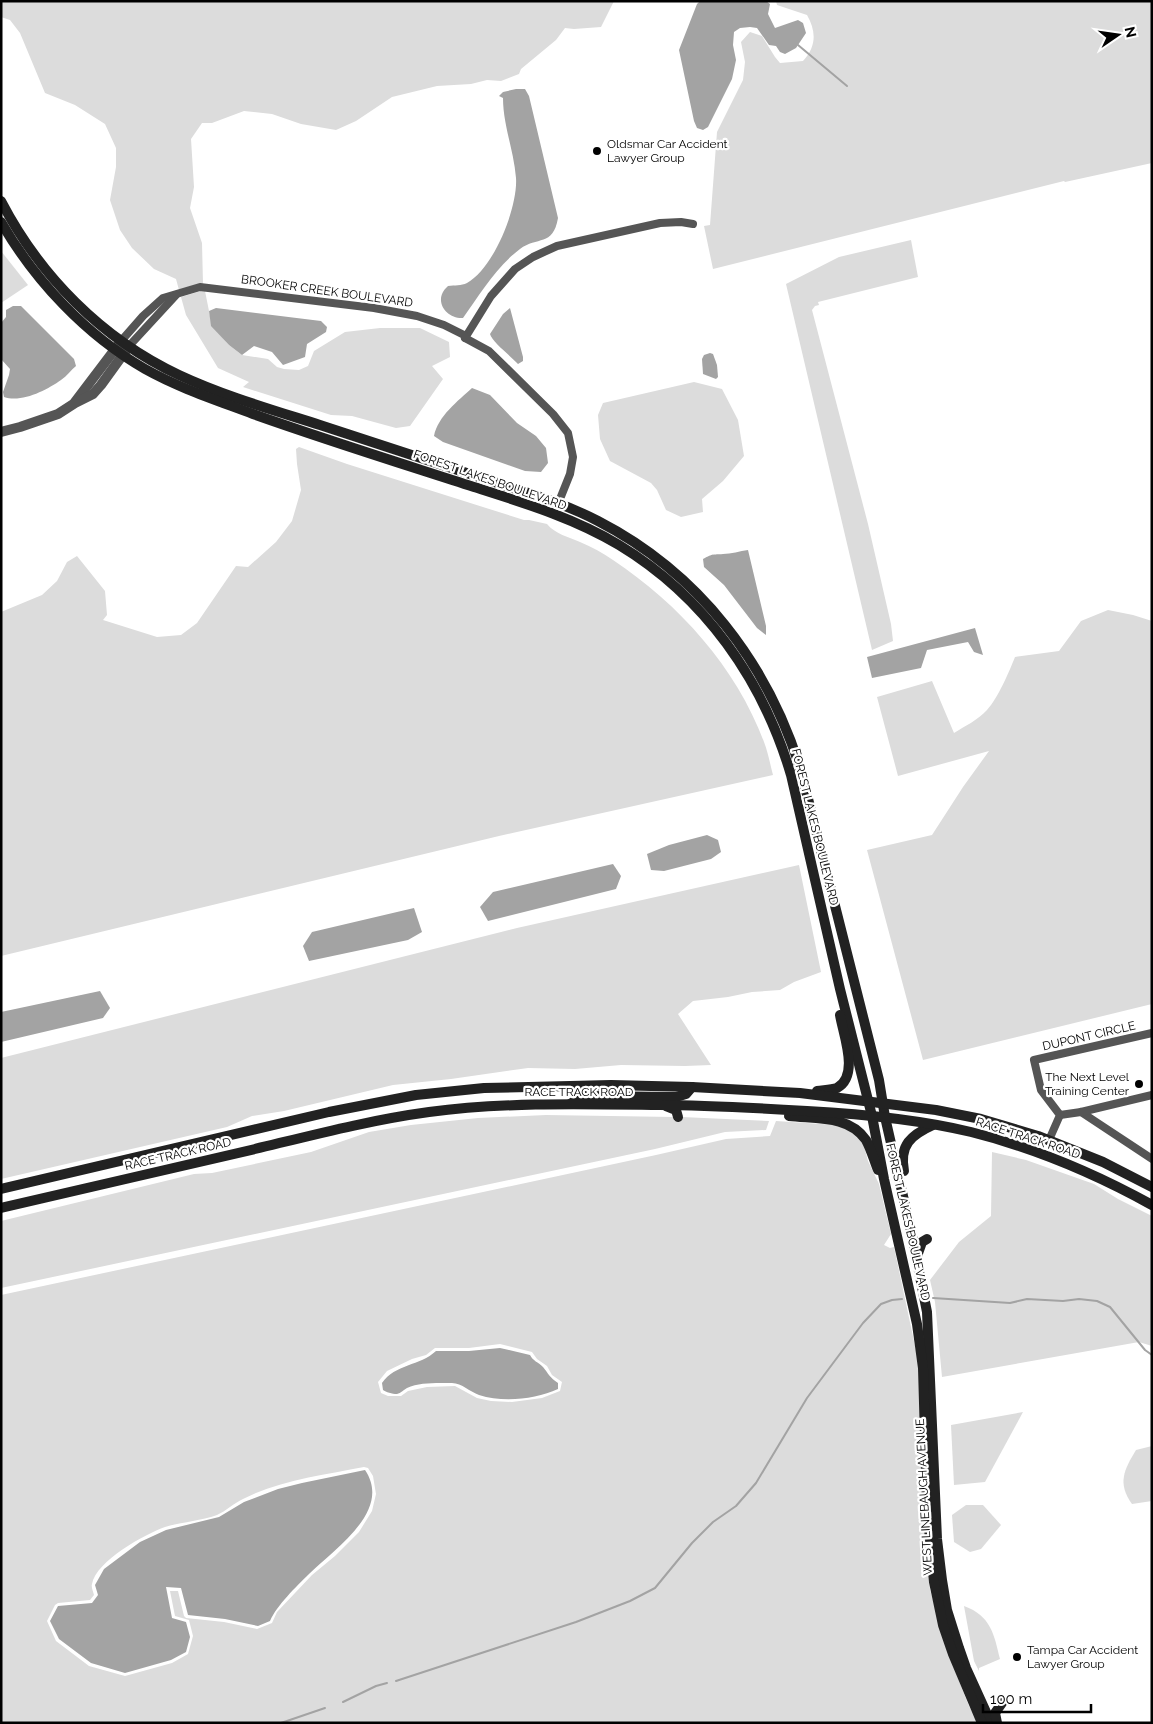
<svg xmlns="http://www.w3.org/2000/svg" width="1153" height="1724" font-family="Raleway,sans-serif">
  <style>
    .green { fill: #dcdcdc; fill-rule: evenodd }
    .water { fill: #a3a3a3 }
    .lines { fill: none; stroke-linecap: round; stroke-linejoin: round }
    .stream { stroke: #a3a3a3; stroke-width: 2 }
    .minor { stroke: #555; stroke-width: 8 }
    .tertiary { stroke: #555; stroke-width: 10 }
    .secondary { stroke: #222; stroke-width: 10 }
    .poi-dot { fill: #000; stroke: #fff; stroke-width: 2 }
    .labels { text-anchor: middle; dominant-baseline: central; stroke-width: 4.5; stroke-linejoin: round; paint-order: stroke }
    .poi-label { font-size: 12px; fill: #000; stroke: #fff; text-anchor: start }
    .street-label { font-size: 12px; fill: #000; stroke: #fff }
  </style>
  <rect width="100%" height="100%" fill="#fff"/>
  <g class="green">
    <path d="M1 1H614L601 27 574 29 565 28 556 40 521 69 519 74 501 81 487 80 471 84 437 86 392 97 356 121 336 130 301 124 272 114 244 111 212 123H202L191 139 194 187 190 208 202 243 203 284 179 290 176 279 154 269 132 248 120 230 110 200 116 167V148L105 124 75 105 45 93 20 33 10 20 1 17Z"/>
    <path d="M776 1H1152V163L1065 182 1064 181 713 269 704 226 710 225 717 132 743 80 745 62 741 42 750 32 762 36 775 57 780 63 803 61C817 46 816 31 807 15L777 5Z"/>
    <path d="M911 240 918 277 818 302 819 305 815 306 812 310 868 524 891 624 893 641 872 650 786 284 839 257Z"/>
    <path d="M1 251 28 285 1 303Z"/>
    <path d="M201 291H205L212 326 229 345 242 355 268 359 277 367 284 369 299 370 308 366 314 351 345 332 380 328H420L449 342 450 357 432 366 443 379 410 426 396 428 352 416 331 415 243 387 249 382 218 368 186 315 181 297Z"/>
    <path d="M694 382 722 389 738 420 744 456 723 481 702 499 703 512 681 517 666 510 657 490 651 483 610 461 600 439 598 415 603 403Z"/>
    <path d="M299 447 347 464 524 520H529L547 524C555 534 569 537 580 542 592 547 603 553 613 560 679 604 736 667 764 742 768 752 770 764 773 775L499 836 1 956V612L42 595 57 581 67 562 77 556 105 591 107 615 103 620 157 637 181 635 197 623 236 566 248 567 276 542 292 521 301 490 297 464 296 449Z"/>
    <path d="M1108 610 1133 615 1152 621V1004L923 1060 867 850 932 835 963 787 989 751 898 776 877 697 932 681 954 733C965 726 978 720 987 710 998 698 1009 672 1015 657L1059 651 1081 621Z"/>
    <path d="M799 865 821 972 794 982 780 990 752 992 728 997 693 1001 678 1014 711 1065 685 1066 621 1065 575 1069 528 1068 451 1079 393 1085 284 1111 252 1116 227 1127 1 1179V1058L517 928Z"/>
    <path d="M546 1115 674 1117V1121L682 1120V1117L769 1121 766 1130 725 1132 655 1149 1 1288V1221L194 1174 212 1173 311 1152 369 1132 411 1125 478 1118Z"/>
    <path d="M776 1121 837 1125 851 1131 858 1137 864 1146 868 1161 879 1184 891 1234 884 1245 890 1248 894 1247 918 1360 930 1590 953 1666 969 1706 978 1723H1V1295L656 1155 726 1139 770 1136ZM500 1344 532 1352 537 1359 547 1366 552 1375 562 1382 560 1391 542 1398 512 1402 491 1401 477 1398 455 1386 427 1387 408 1391 401 1396H388L381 1393 378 1382 387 1371 412 1359 426 1355 435 1348H469ZM364 1467 368 1468 373 1476 376 1494 372 1511 359 1532 335 1556 312 1575 277 1612 272 1623 257 1629 224 1622 186 1618 184 1616 178 1591H170L175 1616 189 1620 193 1636 188 1654 172 1663 125 1676 89 1666 56 1641 47 1621 55 1605 58 1603 90 1600 94 1595C93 1591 91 1587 92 1584 96 1561 145 1534 165 1527 182 1522 200 1521 217 1515 226 1511 234 1503 243 1499 280 1480 324 1475 364 1467Z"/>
    <path d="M992 1152 1026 1160 1094 1184 1118 1199 1152 1216V1346L1139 1342 942 1377 935 1302 930 1280 959 1242 991 1216Z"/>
    <path d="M1023 1412 985 1482 954 1485 951 1425Z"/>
    <path d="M1152 1446V1501L1132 1504C1117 1483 1124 1470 1136 1450Z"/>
    <path d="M966 1505H983L1001 1525 981 1549 970 1552 954 1542 952 1515Z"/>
    <path d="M964 1606C991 1616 994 1634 1000 1659L979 1668V1671L974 1661Z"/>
  </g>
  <g class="water">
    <path d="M700 1H766L770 4 768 14 775 28 798 20 803 23 806 33 796 48 785 54 780 52 776 46 769 45 757 28 750 27 740 28 734 32 733 45 736 60 732 79 708 127 703 130 697 128 694 121 679 50 697 4Z"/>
    <path d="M516 89H525L529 96 558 218C553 247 537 236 520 249 496 267 480 294 463 318 446 319 432 300 448 286 455 285 461 286 467 283 494 268 518 207 516 178 514 151 503 125 503 98L499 96 503 92Z"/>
    <path d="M13 306H21L74 359 76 366C71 370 67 376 61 380 47 390 22 403 4 397L3 392 9 375 10 369 1 359V323L6 317V310Z"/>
    <path d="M216 308 321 321 327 327 326 332 307 344 305 357 283 365 272 352 254 346 242 355 229 345 211 326 209 311Z"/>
    <path d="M510 308 523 357V361L518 364C511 356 492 342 490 334L503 314Z"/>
    <path d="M710 353 713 354 717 365 718 377 716 379 703 374 702 359 704 355Z"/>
    <path d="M472 388 490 395 517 423 536 436 546 448 548 463 541 472 525 471 443 442 434 436C438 416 458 401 472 388Z"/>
    <path d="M748 550 766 626V635L757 628 724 585 704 567 703 559C714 553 712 555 723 554 731 554 740 551 748 550Z"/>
    <path d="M975 628 983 655 974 652 968 642 927 650 921 668 872 678 867 657Z"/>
    <path d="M707 835 718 840 721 852 711 859 664 871 651 870 647 854 669 845Z"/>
    <path d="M613 864 621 876 616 889 488 921 480 907 493 892Z"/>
    <path d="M414 908 422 932 408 940 309 961 303 946 312 932Z"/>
    <path d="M100 991 110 1008 103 1018 1 1042V1012Z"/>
    <path d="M500 1348 530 1355C533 1361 538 1362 543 1367 548 1373 550 1378 558 1383V1389C536 1399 504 1403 479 1395 470 1392 462 1383 452 1383 437 1383 420 1382 407 1388 403 1390 401 1393 397 1394 392 1394 386 1392 383 1390L382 1383C395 1364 420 1366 436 1351H469Z"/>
    <path d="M365 1470C393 1511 333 1550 309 1574 296 1587 277 1605 270 1621L258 1626 225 1619 188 1615 181 1588 166 1587 172 1618 186 1622 190 1637 186 1652 171 1660 125 1673 91 1663 59 1639 50 1621 58 1606 92 1603 98 1595 95 1585 104 1569 140 1542 166 1530 219 1517 244 1502 278 1489 302 1483Z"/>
  </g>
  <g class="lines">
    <g class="stream">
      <path d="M798 45 847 86"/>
      <path d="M933 1298 1010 1303 1027 1299 1063 1301 1079 1299 1097 1301 1110 1307 1145 1350 1152 1355"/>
      <path d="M396 1681 576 1622 630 1601 655 1588 692 1543 713 1522 736 1506 756 1483 807 1398 863 1323 881 1304 892 1300 902 1299"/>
      <path d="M343 1702 376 1686 387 1683"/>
      <path d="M281 1723 325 1708"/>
    </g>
    <g class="minor">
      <path d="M465 338 491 296 515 269 533 257 557 246 660 223 681 222 693 224"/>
      <path d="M122 340 143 316 163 298 200 287 374 308 417 316 444 325 464 335 465 338 489 351 553 414 568 433 573 457 570 474 558 504"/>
      <path d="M129 346 176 295"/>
      <path d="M1081 1112 1152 1159"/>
      <path d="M1060 1115 1081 1112 1152 1095"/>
      <path d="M1049 1140 1060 1115 1041 1090 1034 1060 1152 1033"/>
    </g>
    <g class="tertiary">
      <path d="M75 402 119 344"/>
      <path d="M1 432 20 427 58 414 75 403 93 394 101 385 127 349"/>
    </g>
    <g class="secondary">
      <path d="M1 201C40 276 102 339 179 375 224 396 273 410 320 425 374 443 428 460 482 478 521 491 562 502 598 521 699 573 768 663 801 771L879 1080 885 1117 911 1231 927 1312 937 1539 942 1580 947 1610 959 1648 966 1668 991 1723"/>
      <path d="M1 222C35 281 86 335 145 369 179 388 216 400 253 414 326 440 400 463 474 487 524 503 574 518 619 545 705 597 763 680 791 775L840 989 872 1116 884 1179 917 1324 923 1368 927 1507 934 1582 943 1625 953 1654 982 1723"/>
      <path d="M817 1091C824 1090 831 1090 837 1088 860 1076 843 1034 840 1015"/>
      <path d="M570 1104 583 1096 676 1097 686 1094 692 1087"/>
      <path d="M666 1106 676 1110 678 1117"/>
      <path d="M789 1116C816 1119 849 1115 866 1140 871 1149 874 1160 878 1170"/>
      <path d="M904 1171C899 1145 911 1135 933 1125"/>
      <path d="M1 1189 329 1112 416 1095 484 1088 611 1085 692 1087 800 1093 936 1110 981 1119 1038 1136 1103 1162 1152 1187"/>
      <path d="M1 1208C86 1188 170 1169 255 1149 313 1135 370 1120 429 1112 505 1102 583 1104 659 1105 709 1105 758 1108 807 1111 862 1114 917 1119 971 1132 1035 1148 1094 1173 1152 1205"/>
      <path d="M917 1256 922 1242 927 1239"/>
      <path d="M997 1723 995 1713 1002 1703"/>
    </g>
  </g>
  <g class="poi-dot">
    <circle cx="597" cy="151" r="5"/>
    <circle cx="1139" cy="1084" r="5"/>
    <circle cx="1017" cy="1657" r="5"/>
  </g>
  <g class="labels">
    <g class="poi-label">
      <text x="607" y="144">Oldsmar Car Accident<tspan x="607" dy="14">Lawyer Group</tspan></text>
      <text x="1129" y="1077" text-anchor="end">The Next Level<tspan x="1129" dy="14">Training Center</tspan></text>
      <text x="1027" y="1650">Tampa Car Accident<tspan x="1027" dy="14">Lawyer Group</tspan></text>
    </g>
    <g class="street-label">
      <text transform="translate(327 291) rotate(8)">BROOKER CREEK BOULEVARD</text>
      <text transform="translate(490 480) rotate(19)">FOREST LAKES BOULEVARD</text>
      <text transform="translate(815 827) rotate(76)">FOREST LAKES BOULEVARD</text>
      <text transform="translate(1089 1036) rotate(-13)">DUPONT CIRCLE</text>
      <text x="579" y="1092">RACE TRACK ROAD</text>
      <text transform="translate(1028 1138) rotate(18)">RACE TRACK ROAD</text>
      <text transform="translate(178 1154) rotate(-13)">RACE TRACK ROAD</text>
      <text transform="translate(908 1222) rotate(77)">FOREST LAKES BOULEVARD</text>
      <text transform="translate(924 1497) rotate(-93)">WEST LINEBAUGH AVENUE</text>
    </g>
  </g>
  <rect width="1153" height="1724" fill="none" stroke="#000000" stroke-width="5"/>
  <g transform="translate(1118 35) rotate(77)" stroke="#ffffff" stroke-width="4" paint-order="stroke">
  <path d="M0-4L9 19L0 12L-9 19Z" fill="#000000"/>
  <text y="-8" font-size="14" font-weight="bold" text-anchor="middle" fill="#000000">N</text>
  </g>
  <path d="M983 1704v8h108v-8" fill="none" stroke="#000000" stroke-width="2.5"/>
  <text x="990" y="1704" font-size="15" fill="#000000" stroke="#ffffff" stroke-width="4" paint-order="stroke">100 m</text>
</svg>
